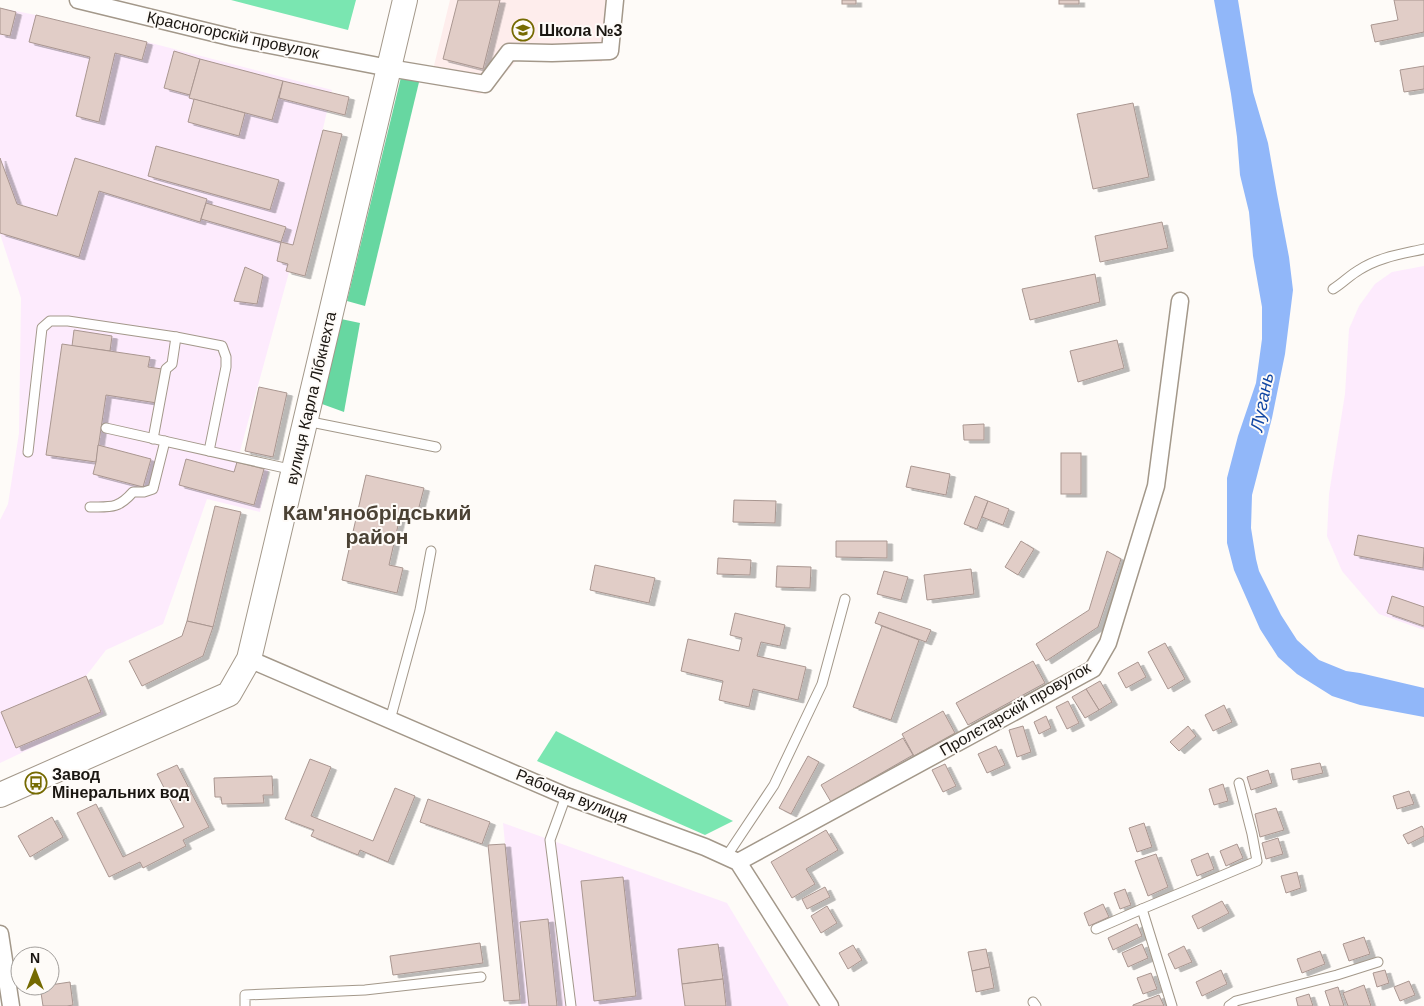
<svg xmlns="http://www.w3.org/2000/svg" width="1424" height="1006" font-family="Helvetica,sans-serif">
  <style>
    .industrial { fill: #fdebfd }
    .education { fill: #feedec }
    .green { fill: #7ae6b1 }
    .forest { fill: #67d7a1 }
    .water { fill: #91b7f9 }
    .building { fill: #e1cdc7; stroke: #a99690; filter: url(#shadow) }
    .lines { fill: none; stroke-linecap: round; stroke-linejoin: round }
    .lane-casing { stroke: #a3988a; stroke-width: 11 }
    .street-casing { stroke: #a3988a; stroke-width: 19 }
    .secondary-casing { stroke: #a3988a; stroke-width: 26 }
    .lane { stroke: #fff; stroke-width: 9 }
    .street { stroke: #fff; stroke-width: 16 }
    .secondary { stroke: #fff; stroke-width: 24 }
    .labels { text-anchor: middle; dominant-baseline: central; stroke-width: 4; stroke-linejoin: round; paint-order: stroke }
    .poi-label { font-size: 16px; font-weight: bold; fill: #1a1611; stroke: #fefbf8; text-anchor: start }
    .street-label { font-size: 16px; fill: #1a1611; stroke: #fefbf8 }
    .water-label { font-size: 18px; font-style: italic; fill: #1248a4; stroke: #fefbf8 }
    .district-label { font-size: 21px; font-weight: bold; fill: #4b4235; stroke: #fefbf8 }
  </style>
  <defs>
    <filter id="shadow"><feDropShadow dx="5.5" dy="3" stdDeviation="0" flood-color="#0004"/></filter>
  </defs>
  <rect width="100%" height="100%" fill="#fefbf8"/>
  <g class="industrial">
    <path d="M0 8 36 15 147 42 332 90 291 265 237 462 269 467 260 512 207 499 163 624 106 650 86 676 104 714 0 763V520L8 504 19 433 21 298 0 234Z"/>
    <path d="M1424 266V630L1379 614 1342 571 1327 536 1329 494 1345 394 1349 329 1359 306 1375 284 1392 272Z"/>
    <path d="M503 823 727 903 789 1006H521Z"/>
  </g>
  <path class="education" d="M450 0H606L602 62 517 60 488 93 478 94 430 82Z"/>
  <g class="green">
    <path d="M231 0H356L348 30Z"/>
    <path d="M556 731 733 821 705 835 537 761Z"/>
  </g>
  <g class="forest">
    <path d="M402 73 420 78 365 306 347 301Z"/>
    <path d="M341 319 360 323 344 412 322 404Z"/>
  </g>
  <path class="water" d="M1214 0H1238L1253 92 1268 143 1277 194 1289 257 1293 290 1285 354 1272 418 1252 495 1251 528 1256 559 1259 571 1281 615 1297 640 1319 660 1346 671 1360 673 1424 688V717L1360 705 1332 696 1297 674 1278 657 1260 629 1234 570 1227 543V478L1238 436 1256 383 1262 339V307L1253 256 1249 212 1240 175 1237 137 1231 94Z"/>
  <g class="building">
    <path d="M458 0H500L483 69 443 59Z"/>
    <rect x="842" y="0" width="14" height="4"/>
    <rect x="1059" y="0" width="20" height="4"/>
    <path d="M1394 0H1424V32L1375 42 1371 25 1398 20Z"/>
    <path d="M0 8 16 12 10 36 0 34Z"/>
    <path d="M36 15 147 42 142 60 115 53 99 122 76 116 90 57 29 42Z"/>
    <path d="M174 51 200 59 190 95 164 88Z"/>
    <path d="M200 59 283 81 272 120 189 98Z"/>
    <path d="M1424 66V89L1404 92 1400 70Z"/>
    <path d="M283 81 349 97 345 115 279 98Z"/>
    <path d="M194 99 245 113 239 136 188 122Z"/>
    <path d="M1133 103 1149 177 1093 189 1077 114Z"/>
    <path d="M323 130 342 134 305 276 286 271 288 264 277 261 281 242 293 245Z"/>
    <path d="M156 146 279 180 270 210 148 176Z"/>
    <path d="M0 158 17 204 57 216 75 158 207 199 200 222 99 191 79 257 0 233Z"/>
    <path d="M206 203 286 227 281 242 201 219Z"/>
    <path d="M1162 222 1168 248 1100 262 1095 236Z"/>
    <path d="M245 267 263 275 257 304 234 301Z"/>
    <path d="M1095 274 1100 302 1030 320 1022 289Z"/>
    <path d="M74 330 112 336 110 351 72 346Z"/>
    <path d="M1117 340 1124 368 1078 382 1070 351Z"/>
    <path d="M62 344 150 357 148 367 162 369 157 403 106 395 96 462 46 455Z"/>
    <path d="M259 387 287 393 273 457 245 451Z"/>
    <path d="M984 424V440H964L963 425Z"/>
    <path d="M98 445 151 459 143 487 93 474 96 462Z"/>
    <rect x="1061" y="453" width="20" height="41"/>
    <path d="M186 459 234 472 237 462 264 469 254 505 179 485Z"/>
    <path d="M911 466 950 474 946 495 906 487Z"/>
    <path d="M366 475 424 488 418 511 402 508 389 565 403 568 397 593 342 580Z"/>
    <path d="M975 496 988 501 977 529 964 524Z"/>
    <path d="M734 500 776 501 775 523 733 522Z"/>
    <path d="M988 501 1009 509 1003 525 982 517Z"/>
    <path d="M215 506 241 512 213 627 187 621Z"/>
    <path d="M1358 535 1424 548 1423 568 1354 555Z"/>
    <path d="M836 541H887V558L836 557Z"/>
    <path d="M1021 541 1034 549 1018 575 1005 567Z"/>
    <path d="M1107 551 1121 559 1098 627 1046 661 1036 644 1089 610Z"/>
    <path d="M718 558 751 560 750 575 717 574Z"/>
    <path d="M595 565 655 578 649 603 590 590Z"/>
    <path d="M777 566 811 567 810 588 776 587Z"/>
    <path d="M971 569 974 594 927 600 924 575Z"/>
    <path d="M884 571 908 577 901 600 877 594Z"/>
    <path d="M1392 596 1424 607V626L1387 613Z"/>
    <path d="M879 612 931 630 926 642 875 623Z"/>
    <path d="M735 613 785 625 780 646 761 642 757 656 806 667 798 700 753 689 749 707 719 700 723 681 681 671 688 639 739 651 742 638 730 635Z"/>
    <path d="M187 621 213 627 203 656 142 686 129 661 182 636Z"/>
    <path d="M882 626 919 640 891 720 853 707Z"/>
    <path d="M1165 643 1185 679 1168 689 1148 652Z"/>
    <path d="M1033 661 1045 683 968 725 956 703Z"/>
    <path d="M1138 662 1146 677 1126 688 1118 673Z"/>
    <path d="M86 676 101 712 16 748 1 712Z"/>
    <path d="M1100 681 1112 702 1099 710 1086 689Z"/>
    <path d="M1086 689 1099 710 1085 718 1072 697Z"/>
    <path d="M1068 701 1079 723 1067 729 1056 707Z"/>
    <path d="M1224 705 1232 722 1213 731 1205 715Z"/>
    <path d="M943 711 955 733 914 756 902 734Z"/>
    <path d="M1046 716 1051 728 1039 734 1034 722Z"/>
    <path d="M1023 726 1031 752 1017 757 1009 730Z"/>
    <path d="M1188 726 1196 736 1179 751 1170 742Z"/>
    <path d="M903 738 913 755 831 802 821 785Z"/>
    <path d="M996 746 1005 765 987 773 978 754Z"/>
    <path d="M808 756 819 762 791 814 779 808Z"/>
    <path d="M310 759 331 767 311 816 373 841 395 788 415 796 388 862 360 850 358 855 311 836 314 830 285 819Z"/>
    <path d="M1320 763 1323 773 1293 780 1291 769Z"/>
    <path d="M945 764 956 786 943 792 932 770Z"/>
    <path d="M177 765 209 827 183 840 186 846 143 868 140 862 109 877 77 813 96 804 123 857 184 827 157 774Z"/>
    <path d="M1268 770 1272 783 1251 790 1247 777Z"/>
    <path d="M272 776 273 795H263L264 803 222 804 221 797H215L214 778Z"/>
    <path d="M1223 784 1228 801 1214 805 1209 789Z"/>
    <path d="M1409 791 1414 804 1397 809 1393 796Z"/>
    <path d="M428 799 490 822 482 844 420 822Z"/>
    <path d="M1276 808 1284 830 1260 837 1255 814Z"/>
    <path d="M52 817 63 837 30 857 18 836Z"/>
    <path d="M1144 823 1152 847 1137 852 1129 828Z"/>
    <path d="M1422 826 1424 830V836L1408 844 1403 835Z"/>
    <path d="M826 830 838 850 806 869 815 884 792 898 771 862Z"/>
    <path d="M1278 838 1283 854 1266 859 1262 843Z"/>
    <path d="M505 844 520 1000 504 1001 488 845Z"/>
    <path d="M1237 844 1243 858 1226 866 1220 851Z"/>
    <path d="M1208 853 1214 869 1197 876 1191 860Z"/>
    <path d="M1156 854 1168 887 1148 896 1135 861Z"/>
    <path d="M1297 872 1301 888 1286 893 1281 876Z"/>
    <path d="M623 877 636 996 594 1001 581 881Z"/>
    <path d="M825 887 830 897 807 909 802 899Z"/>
    <path d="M1125 889 1131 905 1120 909 1114 893Z"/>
    <path d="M1222 901 1229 913 1198 929 1192 916Z"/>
    <path d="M1103 904 1109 917 1089 926 1084 913Z"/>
    <path d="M827 906 837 923 821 933 811 916Z"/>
    <path d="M548 919 557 1006H529L520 922Z"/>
    <path d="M1137 924 1142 936 1113 950 1108 938Z"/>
    <path d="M1364 937 1370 954 1349 961 1343 944Z"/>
    <path d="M480 943 483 963 393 975 390 956Z"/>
    <path d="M718 944 723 979 682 984 678 949Z"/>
    <path d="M1142 944 1148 958 1128 967 1122 953Z"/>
    <path d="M853 945 862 960 848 969 839 953Z"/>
    <path d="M1184 946 1192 962 1175 969 1168 954Z"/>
    <path d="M986 949 990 967 972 971 968 952Z"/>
    <path d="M1320 951 1325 964 1302 973 1297 959Z"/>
    <path d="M990 967 994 988 976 992 972 971Z"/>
    <path d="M1221 970 1227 984 1202 996 1196 982Z"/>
    <path d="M1385 970 1389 983 1377 987 1373 973Z"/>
    <path d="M1151 973 1157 989 1143 994 1137 978Z"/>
    <path d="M723 979 726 1006H685L682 984Z"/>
    <path d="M1409 981 1415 995 1400 1001 1394 987Z"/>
    <path d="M70 982 73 1005 67 1006H43L40 986H50V985Z"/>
    <path d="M1364 985 1371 1006H1348L1343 993Z"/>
    <path d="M1338 987 1344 1006H1330L1325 991Z"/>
    <path d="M1309 994 1313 1006H1298L1296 998Z"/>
    <path d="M1159 995 1164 1006H1133V1005Z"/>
  </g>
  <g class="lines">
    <g class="lane-casing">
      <g id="lane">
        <path d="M1333 289C1343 283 1350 275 1359 270 1379 257 1402 254 1424 249"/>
        <path d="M306 421 436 447"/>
        <path d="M106 428 294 470"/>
        <path d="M153 439 166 369 172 364 176 337"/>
        <path d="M28 452 42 328 50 321H68L176 337 222 346 226 357V367L209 451"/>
        <path d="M90 507C111 507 118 509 133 492H144L153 489 165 441"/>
        <path d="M390 720 420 610 431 551"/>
        <path d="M566 796 550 840 571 1006"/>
        <path d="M726 857 774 785 822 684 845 599"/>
        <path d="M1096 929 1142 909"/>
        <path d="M1033 1002 1036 1006"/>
        <path d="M245 1006V995L365 990 481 977"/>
        <path d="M1172 1006 1142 909 1257 861 1252 834 1239 783"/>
        <path d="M1229 1006 1236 1001 1337 975 1378 962"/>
      </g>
    </g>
    <g class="street-casing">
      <g id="street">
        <path d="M78 0 234 38 389 68 485 84 509 52 552 53 610 51 615 0"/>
        <path d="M249 659 566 796 705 847 738 862 830 1006"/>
        <path d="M738 862 1093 669 1108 643 1156 486 1180 301"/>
        <path d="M0 934 11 1006"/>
      </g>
    </g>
    <g class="secondary-casing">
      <path id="secondary" d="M0 795 229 694 249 659 405 0"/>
    </g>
    <use href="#lane" class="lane"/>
    <use href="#street" class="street"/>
    <use href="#secondary" class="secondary"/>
  </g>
  <defs>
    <g id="school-ring" transform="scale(1.125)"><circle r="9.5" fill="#fefbf8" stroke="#756a01" stroke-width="1.5"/><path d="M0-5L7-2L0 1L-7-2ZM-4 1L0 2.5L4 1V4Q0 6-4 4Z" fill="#756a01"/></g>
    <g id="bus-ring" transform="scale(1.125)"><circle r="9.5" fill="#fefbf8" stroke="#756a01" stroke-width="1.5"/><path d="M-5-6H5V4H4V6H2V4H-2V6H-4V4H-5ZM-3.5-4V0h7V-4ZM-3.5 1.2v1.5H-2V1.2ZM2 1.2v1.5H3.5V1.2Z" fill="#756a01"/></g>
  </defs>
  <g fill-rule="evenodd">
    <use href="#school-ring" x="523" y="30"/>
    <use href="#bus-ring" x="36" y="783"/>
  </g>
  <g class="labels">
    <g class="poi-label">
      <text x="539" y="30">Школа №3</text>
      <text x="52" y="774">Завод<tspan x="52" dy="18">Мінеральних вод</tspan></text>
    </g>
    <g class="street-label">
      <text transform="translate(233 35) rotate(12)">Красногорскій провулок</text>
      <text transform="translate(311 398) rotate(-77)">вулиця Карла Лібкнехта</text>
      <text transform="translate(1015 709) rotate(-30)">Пролєтарскій провулок</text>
      <text transform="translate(572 796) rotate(22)">Рабочая вулиця</text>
    </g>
    <g class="water-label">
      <text transform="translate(1262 402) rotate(-79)">Лугань</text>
    </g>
    <g class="district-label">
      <text x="377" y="512">Кам'янобрідський<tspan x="377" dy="24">район</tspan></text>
    </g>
  </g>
  <g transform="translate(35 971)"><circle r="24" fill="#fefbf8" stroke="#a39f9c"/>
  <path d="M0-4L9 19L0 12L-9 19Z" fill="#756a01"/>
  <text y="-8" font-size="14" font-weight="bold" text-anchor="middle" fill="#1a1611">N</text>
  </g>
</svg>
